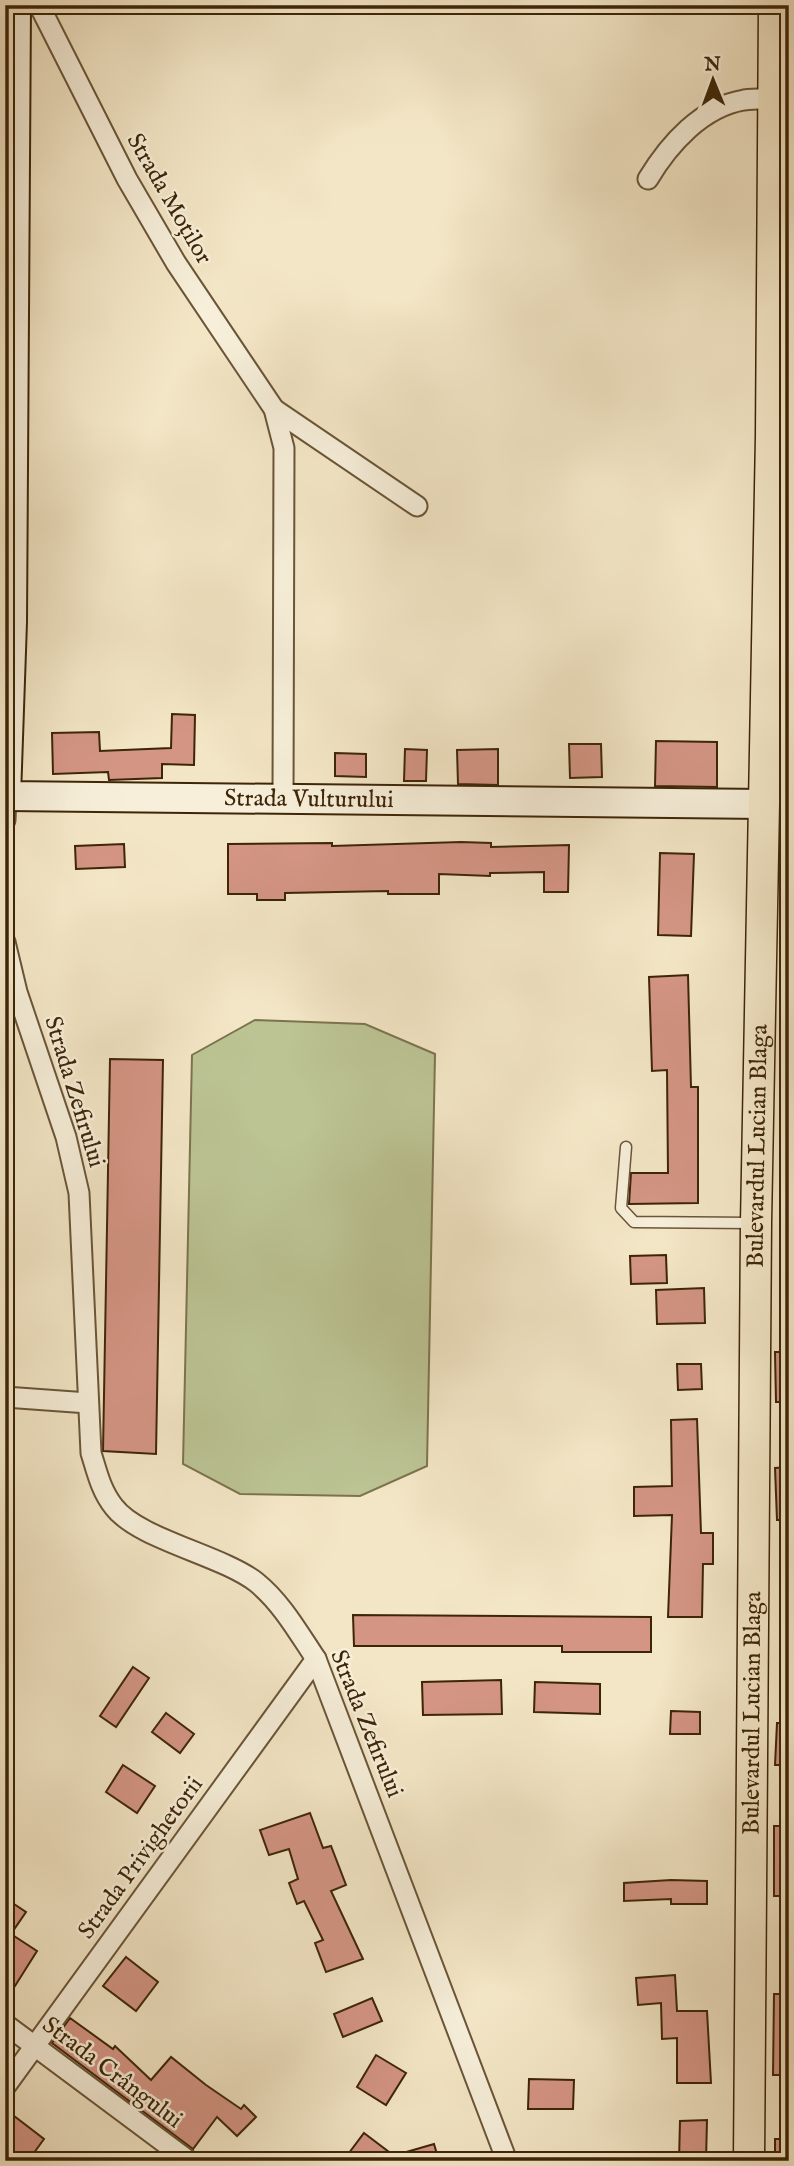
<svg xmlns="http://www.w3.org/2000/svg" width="794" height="2166" font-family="'IM FELL English',serif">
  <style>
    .green { fill: #bcc494; stroke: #7c744e; stroke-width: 2 }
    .building { fill: #d49584; stroke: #3d2507; stroke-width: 2 }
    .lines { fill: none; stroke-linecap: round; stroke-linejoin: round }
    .lane-casing { stroke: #6a5537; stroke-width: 13 }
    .street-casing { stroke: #6a5537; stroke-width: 23 }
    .secondary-casing { stroke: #3d2507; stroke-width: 32 }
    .primary-casing { stroke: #3d2507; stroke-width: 33 }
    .lane { stroke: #f7efda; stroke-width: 10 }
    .street { stroke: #f7efda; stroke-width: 19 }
    .secondary { stroke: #f7efda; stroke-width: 28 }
    .primary { stroke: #f3e6c6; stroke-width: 30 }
    .labels { text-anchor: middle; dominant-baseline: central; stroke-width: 5; stroke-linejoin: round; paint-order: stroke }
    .street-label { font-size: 24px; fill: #3d2507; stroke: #f7efda }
  </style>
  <rect width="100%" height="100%" fill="#f3e6c6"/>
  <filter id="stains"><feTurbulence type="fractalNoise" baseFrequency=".00286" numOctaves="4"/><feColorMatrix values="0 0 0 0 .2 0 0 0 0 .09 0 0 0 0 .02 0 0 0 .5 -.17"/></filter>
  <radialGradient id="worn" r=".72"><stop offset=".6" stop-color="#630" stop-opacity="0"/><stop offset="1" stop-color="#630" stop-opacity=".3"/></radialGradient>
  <path class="green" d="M255 1020 365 1024 435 1054 427 1466 360 1496 240 1494 183 1464 192 1055Z"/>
  <g class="building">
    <path d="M172 714 195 715 194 765 162 764V778L109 780 108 772 53 774 52 733 99 732 100 751 171 748Z"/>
    <path d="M656 741 717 742V787L655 786Z"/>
    <path d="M569 744H601L602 777 570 778Z"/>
    <path d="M405 749 427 750 426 781H404Z"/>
    <path d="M498 749V785L458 784 457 750Z"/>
    <path d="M335 753 366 754V777L335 776Z"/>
    <path d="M461 842 491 843V847L569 845 568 892H544V872L490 873V876L439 874V894H388V891L285 893V900H257V894H228V844L332 843V846Z"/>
    <path d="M124 844 125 867 76 869 75 846Z"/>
    <path d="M660 853 694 854 691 936 658 935Z"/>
    <path d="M688 975 691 1087H698V1203L629 1204 631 1173H668L667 1070 652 1071 649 977Z"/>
    <path d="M110 1059 163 1060 156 1454 103 1451Z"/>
    <path d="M666 1255 667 1283 631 1284 630 1256Z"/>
    <path d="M704 1288 705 1323 657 1324 656 1290Z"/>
    <path d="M775 1352H789V1402H776Z"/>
    <path d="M677 1364H701L702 1389 678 1390Z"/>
    <path d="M697 1419 701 1533H713V1564H703L702 1617H668L672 1515 634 1516V1487L672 1486 671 1420Z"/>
    <path d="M789 1467V1520H777L775 1468Z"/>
    <path d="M353 1615 651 1617V1652H562V1646H354Z"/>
    <path d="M133 1667 149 1678 116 1727 100 1716Z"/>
    <path d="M501 1680 502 1714 423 1715 422 1682Z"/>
    <path d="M535 1682 600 1684V1714L534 1712Z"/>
    <path d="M671 1711 700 1712V1734H670Z"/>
    <path d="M166 1713 194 1734 180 1753 152 1732Z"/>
    <path d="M777 1723H789V1765H775Z"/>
    <path d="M123 1765 155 1786 137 1813 106 1792Z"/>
    <path d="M310 1813 323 1848 331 1846 346 1885 331 1891 363 1959 326 1972 315 1943 323 1940 304 1901 297 1904 289 1883 298 1879 289 1849 269 1855 260 1830Z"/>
    <rect x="774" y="1826" width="15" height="70"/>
    <path d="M671 1880 707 1881V1904H671V1899L624 1901V1883Z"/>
    <path d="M5 1898 26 1912 11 1934 37 1951 15 1986 5 1980Z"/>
    <path d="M126 1957 158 1982 136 2011 103 1986Z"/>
    <path d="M675 1975 677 2011H707L711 2083H677V2038L662 2039 661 2003 638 2005 636 1978Z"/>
    <path d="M774 1994H789V2075H773Z"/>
    <path d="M372 1998 382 2021 343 2037 334 2014Z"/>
    <path d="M70 2018 113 2049 115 2046 151 2080 171 2057 206 2085 241 2109 244 2105 256 2117 237 2136 217 2117 193 2149 52 2043Z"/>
    <path d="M376 2055 406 2073 386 2105 357 2087Z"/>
    <path d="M529 2079 574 2080 573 2109H528Z"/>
    <path d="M5 2109 44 2139 28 2161H5Z"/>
    <path d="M707 2120 706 2161H679L680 2121Z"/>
    <path d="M364 2133 389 2152 383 2161H343Z"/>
    <rect x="775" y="2139" width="14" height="22"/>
    <path d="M434 2144 439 2161H390L389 2157Z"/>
  </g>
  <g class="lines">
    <g class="lane-casing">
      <path id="lane" d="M626 1147 621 1208 634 1222 752 1223"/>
    </g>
    <g class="street-casing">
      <g id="street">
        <path d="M39 5 127 179 176 263 274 409 284 448 283 799"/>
        <path d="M648 179C669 144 702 107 744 100 759 98 774 99 789 99"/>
        <path d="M274 409 417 506"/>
        <path d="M766 735H789"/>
        <path d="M5 820 6 796"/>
        <path d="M5 942 17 992 66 1137 79 1193 91 1453C97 1472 101 1491 114 1507 138 1539 221 1555 256 1582 281 1602 298 1632 316 1659L507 2161"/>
        <path d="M5 1397 88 1403"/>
        <path d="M5 2024 189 2161"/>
        <path d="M5 2087 316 1659"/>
      </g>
    </g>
    <g class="secondary-casing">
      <g id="secondary">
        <path id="s1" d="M16 5 12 622 6 796 764 804"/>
      </g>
    </g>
    <g class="primary-casing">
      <g id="primary">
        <path id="s2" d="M749 2161 756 1223 771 436 774 5"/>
      </g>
    </g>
    <use href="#lane" class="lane"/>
    <use href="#street" class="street"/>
    <use href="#secondary" class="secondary"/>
    <use href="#primary" class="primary"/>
  </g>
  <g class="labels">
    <g class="street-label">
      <text transform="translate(169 199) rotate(60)">Strada Moților</text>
      <text stroke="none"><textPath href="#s1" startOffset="1094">Strada Vulturului</textPath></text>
      <text transform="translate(74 1092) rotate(73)">Strada Zefirului</text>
      <text stroke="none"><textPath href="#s2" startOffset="1015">Bulevardul Lucian Blaga</textPath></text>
      <text stroke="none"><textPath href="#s2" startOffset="448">Bulevardul Lucian Blaga</textPath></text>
      <text transform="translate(366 1724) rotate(68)">Strada Zefirului</text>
      <text transform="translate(141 1858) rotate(-54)">Strada Privighetorii</text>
      <text transform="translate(112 2073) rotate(37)">Strada Crângului</text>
    </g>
  </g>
  <rect width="794" height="2166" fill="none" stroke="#f3e6c6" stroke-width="28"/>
  <rect x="7" y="7" width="780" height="2152" fill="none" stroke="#3d2507" stroke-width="3.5"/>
  <rect x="14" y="14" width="766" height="2138" fill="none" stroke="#3d2507" stroke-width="2"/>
  <g transform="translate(713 80) rotate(359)" stroke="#f7efda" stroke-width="5" paint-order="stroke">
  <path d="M0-5L12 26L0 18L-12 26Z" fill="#3d2507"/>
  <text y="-10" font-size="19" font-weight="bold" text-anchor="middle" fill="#3d2507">N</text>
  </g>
  <rect width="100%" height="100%" filter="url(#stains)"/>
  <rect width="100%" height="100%" fill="url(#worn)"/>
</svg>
